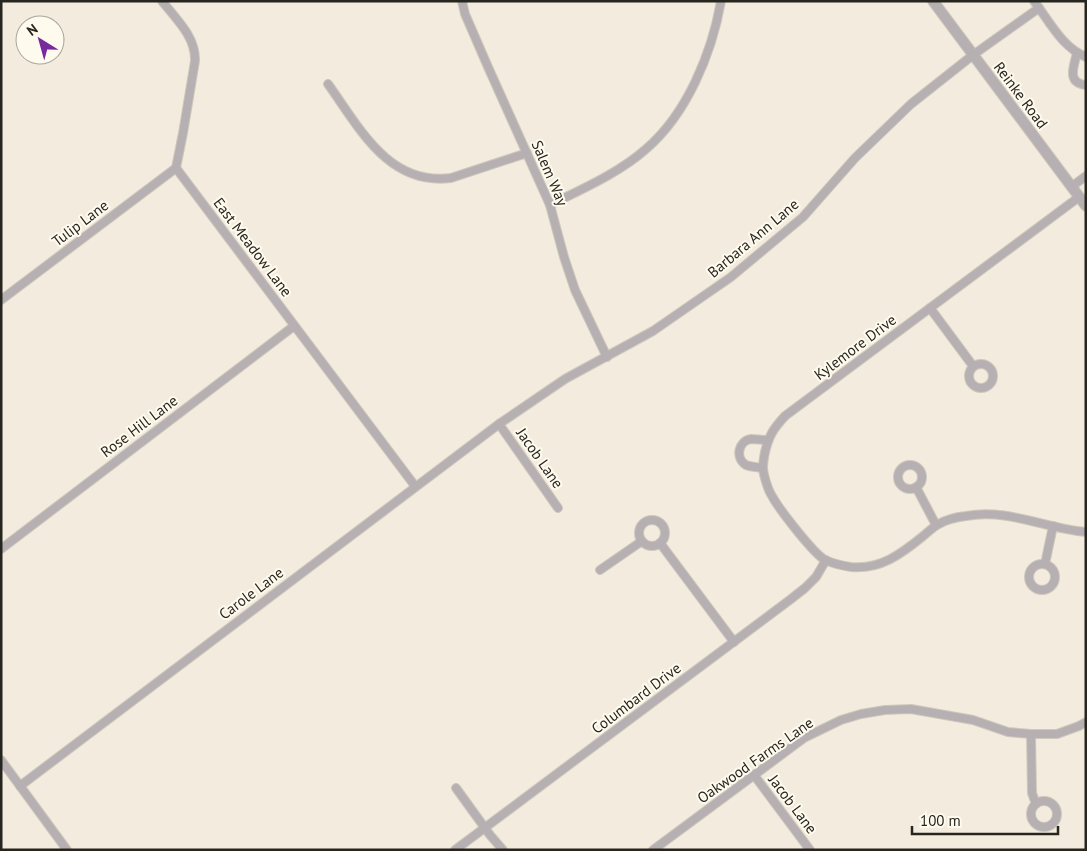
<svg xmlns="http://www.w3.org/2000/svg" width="1087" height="851" font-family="'PT Sans',sans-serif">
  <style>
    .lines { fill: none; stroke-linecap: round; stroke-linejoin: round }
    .minor-casing { stroke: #cec8bc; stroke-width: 10 }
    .tertiary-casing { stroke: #cec8bc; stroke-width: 12 }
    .minor { stroke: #b7b0b3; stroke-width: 8 }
    .tertiary { stroke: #b7b0b3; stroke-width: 10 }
    .labels { text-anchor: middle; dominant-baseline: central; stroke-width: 4; stroke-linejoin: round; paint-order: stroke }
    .street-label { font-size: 15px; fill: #27251f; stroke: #fffaee }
  </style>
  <rect width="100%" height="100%" fill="#f3ecde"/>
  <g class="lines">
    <g class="minor-casing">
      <g id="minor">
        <path d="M162 1C176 19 196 37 195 61L183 133 176 168 415 486"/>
        <path d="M462 1 465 14 488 67 550 205 564 257 575 290 607 357"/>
        <path d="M1039 8C1052 26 1064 48 1086 57"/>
        <path d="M1077 53C1074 66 1066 83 1086 85"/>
        <path d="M328 84C359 127 388 186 451 178L527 153"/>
        <path d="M1071 187 1086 176"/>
        <path d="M1079 197 785 416C774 428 769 435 765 452 764 457 763 462 763 467 763 474 768 490 772 496 779 509 813 553 825 560 832 563 844 566 851 567 880 570 901 554 922 537 927 533 932 528 937 525 945 520 956 517 966 516 1009 508 1045 529 1086 532"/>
        <path d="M550 205C582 189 619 173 646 149 687 114 712 53 721 1"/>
        <path d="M1 300 176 168"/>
        <path d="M930 308 973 366"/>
        <circle cx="981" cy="376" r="12"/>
        <path d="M499 424 558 508"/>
        <circle cx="910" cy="477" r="12"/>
        <path d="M763 468C757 467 751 467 746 465 735 458 738 441 751 439 756 439 762 440 768 440"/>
        <path d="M916 487 936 525"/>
        <circle cx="652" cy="533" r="13"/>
        <path d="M660 543 734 642"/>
        <path d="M1 549 294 326"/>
        <path d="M1045 564 1053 526"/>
        <circle cx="1042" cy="577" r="13"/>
        <path d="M600 570 642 541"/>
        <path d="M1031 734 1032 793 1036 804"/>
        <path d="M1 760 67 850"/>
        <path d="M754 775 810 850"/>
        <path d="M20 786 499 424 565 379 653 331 731 277 803 217 855 158 911 104 973 55 1039 8 1034 1"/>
        <path d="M456 788 490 835 503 850"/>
        <circle cx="1044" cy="814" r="13"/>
        <path d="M455 850 791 599 805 588 816 577 826 560"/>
        <path d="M653 850 804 738 841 720 861 714 885 710 911 709 973 720 1008 732 1031 734H1057L1079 726 1086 722"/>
      </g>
    </g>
    <g class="tertiary-casing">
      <path id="tertiary" d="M933 1 1086 206"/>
    </g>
    <use href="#minor" class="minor"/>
    <use href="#tertiary" class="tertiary"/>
  </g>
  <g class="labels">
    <g class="street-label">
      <text transform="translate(1021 95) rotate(53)">Reinke Road</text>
      <text transform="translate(550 173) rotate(67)">Salem Way</text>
      <text transform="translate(80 223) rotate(-37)">Tulip Lane</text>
      <text transform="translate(753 238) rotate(-40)">Barbara Ann Lane</text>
      <text transform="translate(253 247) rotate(53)">East Meadow Lane</text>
      <text transform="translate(855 347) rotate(-37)">Kylemore Drive</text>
      <text transform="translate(139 426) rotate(-37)">Rose Hill Lane</text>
      <text transform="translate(540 458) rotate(55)">Jacob Lane</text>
      <text transform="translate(251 593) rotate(-37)">Carole Lane</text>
      <text transform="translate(636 698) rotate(-37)">Columbard Drive</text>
      <text transform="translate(755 760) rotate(-35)">Oakwood Farms Lane</text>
      <text transform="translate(793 804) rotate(53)">Jacob Lane</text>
    </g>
  </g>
  <rect width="1087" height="851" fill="none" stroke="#27251f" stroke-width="5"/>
  <g transform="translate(40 40) rotate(323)"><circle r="24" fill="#fffaee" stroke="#a9a59b"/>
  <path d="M0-4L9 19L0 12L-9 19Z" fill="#762a9c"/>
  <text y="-8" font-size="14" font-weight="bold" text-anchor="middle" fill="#27251f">N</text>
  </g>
  <path d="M912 826v8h146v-8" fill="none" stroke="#27251f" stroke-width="2.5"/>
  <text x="920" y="826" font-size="15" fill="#27251f" stroke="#fffaee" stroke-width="4" paint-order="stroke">100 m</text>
</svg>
